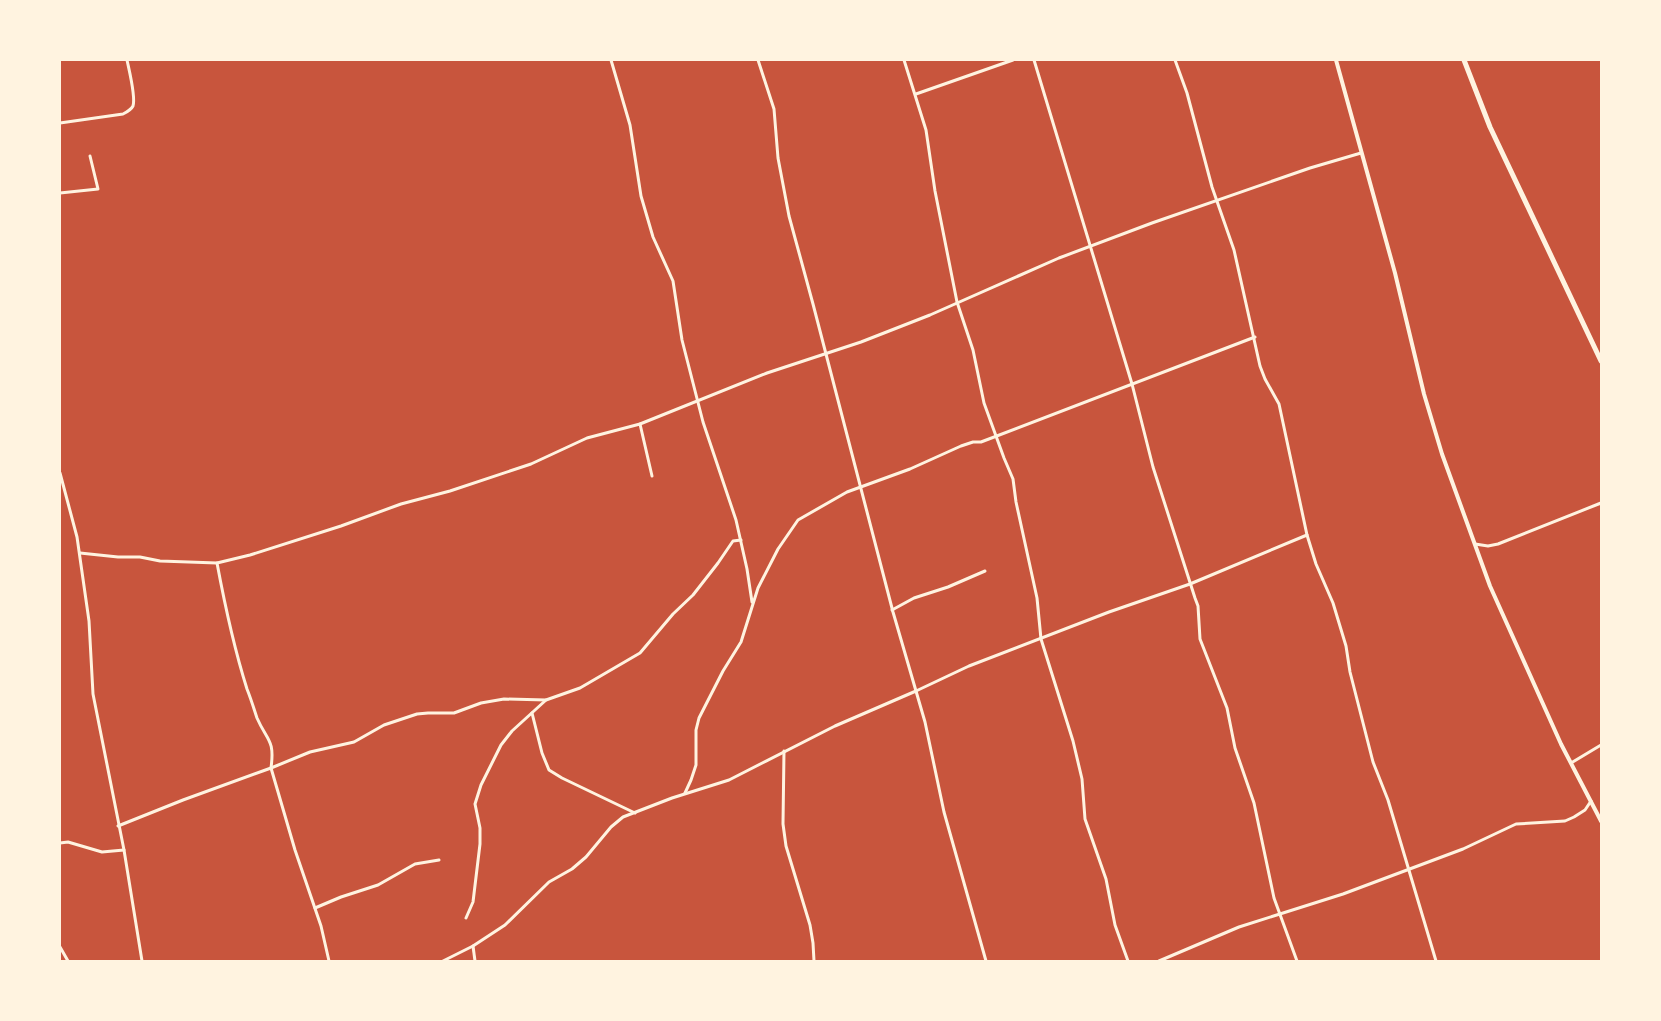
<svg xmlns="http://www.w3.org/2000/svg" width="1661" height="1021" font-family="'Space Grotesk',sans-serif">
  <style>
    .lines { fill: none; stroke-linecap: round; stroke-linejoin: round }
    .minor { stroke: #fff3e0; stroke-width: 3 }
    .tertiary { stroke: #fff3e0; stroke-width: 4 }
    .trunk { stroke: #fff3e0; stroke-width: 5 }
  </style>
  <rect width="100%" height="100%" fill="#c8553d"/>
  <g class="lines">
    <g class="minor">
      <path d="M611 60 630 125 641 196 653 237 673 281 682 340 703 422 736 520 747 569 752 602"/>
      <path d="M758 60 774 109 778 158 789 216 813 304 893 612 925 722 944 812 986 961"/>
      <path d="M904 60 926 130 935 191 957 302 973 350 984 403 1004 458 1013 479 1016 502 1037 598 1041 639 1073 741 1082 779 1085 819 1106 879 1115 925 1128 961"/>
      <path d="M1034 60 1132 384 1153 467 1195 598 1198 606 1200 639 1227 708 1235 748 1254 803 1274 898 1297 961"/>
      <path d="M1175 60 1187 93 1212 187 1234 250 1260 366 1265 379 1279 404 1307 535 1316 564 1333 603 1346 646 1350 672 1373 762 1388 800 1436 961"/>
      <path d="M916 94 1013 60"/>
      <path d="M60 123 123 114C127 112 131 110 133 106 136 97 129 70 127 60"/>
      <path d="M60 193 98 189 90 156"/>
      <path d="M640 424 652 476"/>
      <path d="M60 473 77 537 89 621 93 694 124 850 142 961"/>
      <path d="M1475 544 1488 546 1498 544 1601 503"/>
      <path d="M80 553 118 557H140L160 561 217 563 250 555 341 526 401 504 450 491 531 464 587 438 640 424 767 373 861 342 930 315 1059 258 1152 223 1310 168 1361 153"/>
      <path d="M217 563C225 606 234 648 247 689 251 699 254 709 257 718 267 741 275 739 271 768L295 850 321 926 329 961"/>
      <path d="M892 610 914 598 948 587 985 571"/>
      <path d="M532 713 542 753 549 770 562 778 635 813"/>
      <path d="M784 751 783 824 786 846 810 925 813 943 814 961"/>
      <path d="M1571 763 1601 745"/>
      <path d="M685 793 691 780 696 765V730L699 718 723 671 741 642 758 588 778 549 798 520 847 492 910 469 961 446 973 442H981L1255 337"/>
      <path d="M118 826 183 800 271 768 310 752 354 742 384 725 417 714 428 713H454L481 703 504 699 546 700"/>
      <path d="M60 843 68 842 102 852 124 850"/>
      <path d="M315 908 341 897 378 885 415 864 439 860"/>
      <path d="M466 918 473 902 480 844V828L475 804 481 785 501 745 512 731 546 700 580 688 640 653 673 614 693 595 718 563 733 541 741 540"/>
      <path d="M473 946 475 961"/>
      <path d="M60 947 68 961"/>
      <path d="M443 961 473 946 505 925 549 882 572 869 586 857 611 827 623 817 672 798 729 780 835 726 916 691 969 666 1109 612 1190 584 1307 535"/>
      <path d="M1159 961 1239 927 1343 894 1463 849 1516 824 1565 821 1574 817 1585 810 1591 801"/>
    </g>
    <path class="tertiary" d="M1336 60 1395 273 1424 394 1442 454 1490 586 1561 744 1601 821"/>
    <path class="trunk" d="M1464 60 1490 127 1601 361"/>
  </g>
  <rect width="1661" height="1021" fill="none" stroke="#fff3e0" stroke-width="122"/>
</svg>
